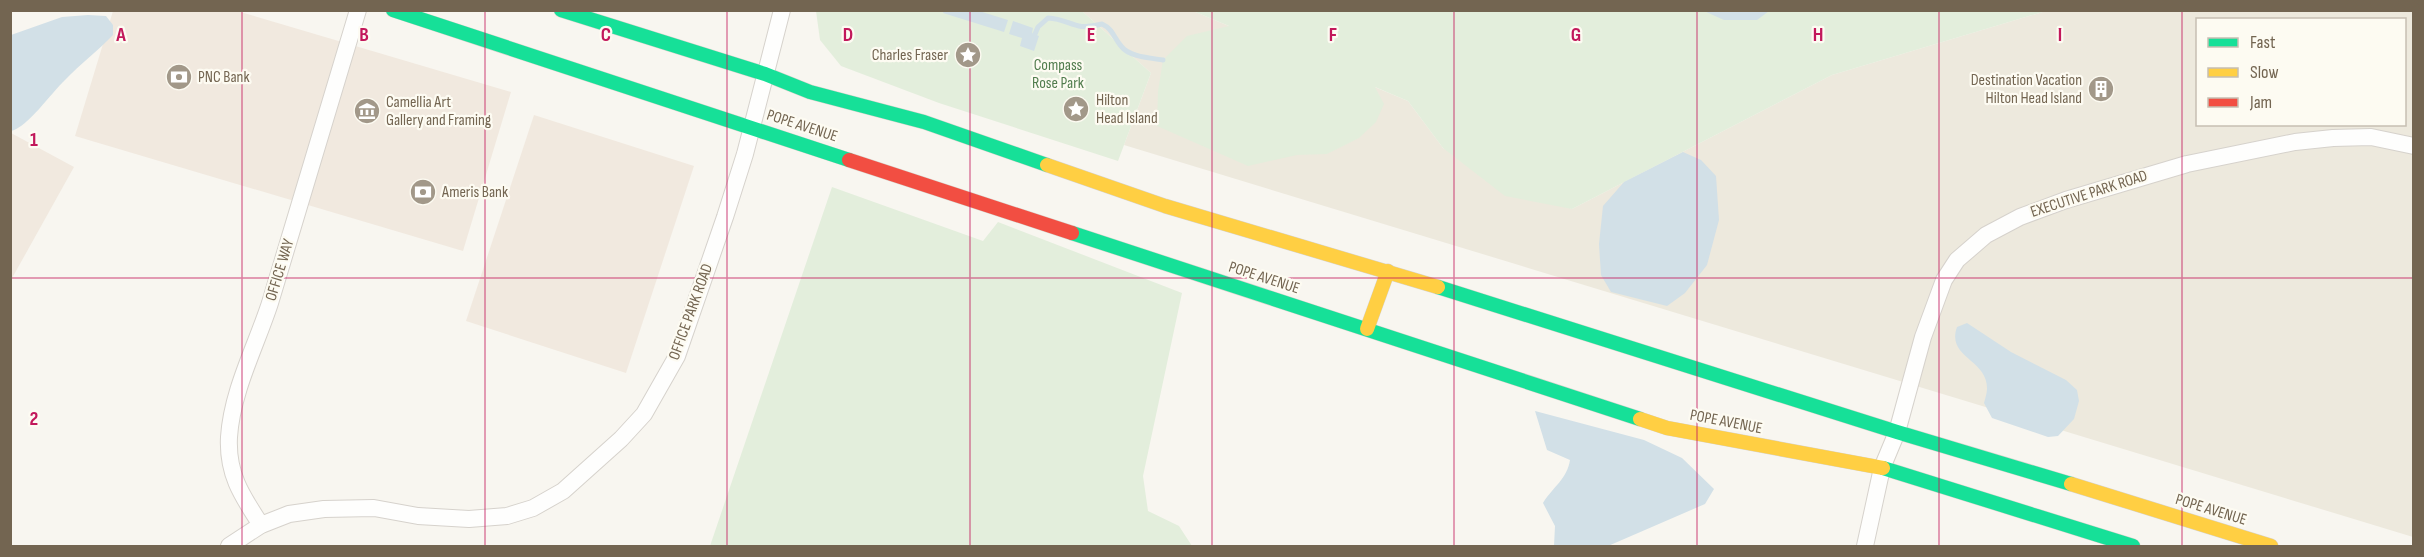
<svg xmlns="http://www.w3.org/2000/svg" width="2424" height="557" font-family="'Sofia Sans Condensed',sans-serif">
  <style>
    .residential { fill: #ede9dd; fill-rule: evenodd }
    .commercial { fill: #f1e9df }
    .green { fill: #e3eedc }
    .water { fill: #d2e0e7 }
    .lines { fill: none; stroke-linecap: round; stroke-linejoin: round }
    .stream { stroke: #d2e0e7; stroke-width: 5 }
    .street-casing { stroke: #d6d2cc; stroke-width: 18 }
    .fast-casing { stroke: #d7d3cc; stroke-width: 15 }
    .slow-casing { stroke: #d7d3cc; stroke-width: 15 }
    .jam-casing { stroke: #d7d3cc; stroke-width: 15 }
    .street { stroke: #fefefd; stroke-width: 16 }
    .fast { stroke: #16e098; stroke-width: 14 }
    .slow { stroke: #ffcf43; stroke-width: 14 }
    .jam { stroke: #f24e42; stroke-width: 14 }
    .grid { fill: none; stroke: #c2185b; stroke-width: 1.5; stroke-opacity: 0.55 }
    .labels { text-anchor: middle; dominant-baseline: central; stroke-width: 4.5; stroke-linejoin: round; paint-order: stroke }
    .poi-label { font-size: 16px; fill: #736551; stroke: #fdfbf2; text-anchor: start }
    .park-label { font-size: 16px; fill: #527d4e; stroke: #fdfbf2 }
    .street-label { font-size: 16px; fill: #736551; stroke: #fdfbf2 }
    .grid-label { font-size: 20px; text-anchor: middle; font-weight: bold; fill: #c2185b; stroke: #fdfbf2; stroke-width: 4.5; stroke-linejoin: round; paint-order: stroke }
  </style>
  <rect width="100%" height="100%" fill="#f8f6f0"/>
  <path class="residential" d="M1082 11H1193L1408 101 1443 148 1572 209 1832 75 2046 11H2413V537L1124 145 1151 73ZM2198 20H2404V124H2198Z"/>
  <g class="commercial">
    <path d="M113 11H237L511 92 463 251 75 136Z"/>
    <path d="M534 115 694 166 626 373 466 321Z"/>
    <path d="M11 133 74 167 11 280Z"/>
  </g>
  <g class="green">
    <path d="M816 11H1082L1151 73 1118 161 939 103 841 66 820 40Z"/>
    <path d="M1193 11H2046L1832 75 1572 209 1505 196 1443 148 1408 101 1375 87 1384 104 1376 122 1359 138 1327 154 1297 155 1248 166 1157 126 1158 91 1163 60 1187 36 1229 26Z"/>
    <path d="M832 187 983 241 998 222 1182 293 1143 476 1148 511 1179 526 1192 546H710Z"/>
  </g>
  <g class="water">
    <path d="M944 11H979L1008 20 1004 32 943 13Z"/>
    <path d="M1704 11 1769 10V11L1757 20H1724Z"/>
    <path d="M88 15 106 16 113 25V35C98 51 80 64 65 80 51 93 28 127 11 131V35L62 17Z"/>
    <path d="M1013 21 1033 28 1032 33 1039 36 1034 51 1020 46 1022 38 1009 34Z"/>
    <path d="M1683 152 1701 160 1716 176 1719 220 1707 265 1685 293 1667 306 1611 292 1601 275 1599 244 1603 206 1624 182Z"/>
    <path d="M1967 323 2011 352 2066 380 2077 390 2079 401 2074 419 2058 436 2048 437 1992 418 1984 403C1985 399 1987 393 1987 389 1988 359 1946 358 1957 327Z"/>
    <path d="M1535 411 1644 440 1682 458 1714 489 1705 504 1608 546H1554L1555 526 1543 503C1553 487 1567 479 1570 460L1547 450Z"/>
  </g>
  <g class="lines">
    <path class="stream" d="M1035 34 1038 27 1048 18C1071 19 1073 32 1102 24 1113 29 1114 38 1121 46 1129 57 1150 58 1163 60"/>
    <g class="street-casing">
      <g id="street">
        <path d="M261 525C242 496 227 474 229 437 232 391 256 346 270 303 300 205 328 108 358 10"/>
        <path d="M229 546 261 525 289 514 324 509 374 508 418 516 469 519 507 516 533 508 563 491 621 439 644 414 677 356 725 217 745 154 782 10"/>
        <path d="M1865 546 1882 468 1897 432 1923 337 1944 280 1957 260 1986 235 2020 217 2066 200 2187 164 2295 142 2333 138 2371 137 2414 146"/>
      </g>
    </g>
    <g class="fast-casing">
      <g id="fast">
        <path d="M393 10 849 160"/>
        <path d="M561 10 765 74 810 92 924 122 1047 165"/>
        <path d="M1072 233 1640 419"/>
        <path d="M1438 287 1897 432 2071 484"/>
        <path d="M1883 468 2133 546"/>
      </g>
    </g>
    <g class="slow-casing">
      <g id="slow">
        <path d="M1047 165 1165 206 1438 287"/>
        <path d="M1367 329 1388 271"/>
        <path d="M1640 419 1667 428 1883 468"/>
        <path d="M2071 484 2271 546"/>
      </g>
    </g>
    <g class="jam-casing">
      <path id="jam" d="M849 160 1072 233"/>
    </g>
    <use href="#street" class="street"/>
    <use href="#fast" class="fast"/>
    <use href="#slow" class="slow"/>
    <use href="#jam" class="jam"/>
  </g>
  <path class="grid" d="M242 10V546M485 10V546M727 10V546M970 10V546M1212 10V546M1454 10V546M1697 10V546M1939 10V546M2182 10V546M10 278H2414"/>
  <defs>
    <g id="sight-disc" transform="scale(1.35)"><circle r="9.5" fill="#a29889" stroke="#fdfbf2"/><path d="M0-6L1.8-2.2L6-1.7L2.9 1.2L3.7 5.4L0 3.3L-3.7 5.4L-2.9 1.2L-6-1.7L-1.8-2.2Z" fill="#fff"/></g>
    <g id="bank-disc" transform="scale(1.35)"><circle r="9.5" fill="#a29889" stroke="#fdfbf2"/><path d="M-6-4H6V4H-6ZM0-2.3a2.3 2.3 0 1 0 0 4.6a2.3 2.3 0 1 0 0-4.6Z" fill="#fff"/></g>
    <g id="building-disc" transform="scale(1.35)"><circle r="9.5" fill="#a29889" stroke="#fdfbf2"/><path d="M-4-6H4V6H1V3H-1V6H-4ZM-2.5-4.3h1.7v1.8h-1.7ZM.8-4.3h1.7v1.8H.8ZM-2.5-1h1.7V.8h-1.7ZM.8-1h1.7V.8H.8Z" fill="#fff"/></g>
    <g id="museum-disc" transform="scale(1.35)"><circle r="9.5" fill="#a29889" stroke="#fdfbf2"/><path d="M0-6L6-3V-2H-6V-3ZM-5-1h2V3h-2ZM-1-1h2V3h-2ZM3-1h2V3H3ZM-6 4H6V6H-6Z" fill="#fff"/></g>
  </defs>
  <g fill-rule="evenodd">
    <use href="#sight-disc" x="968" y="55"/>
    <use href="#bank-disc" x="179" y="77"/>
    <use href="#building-disc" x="2101" y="89"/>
    <use href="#sight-disc" x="1076" y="109"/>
    <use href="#museum-disc" x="367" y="111"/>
    <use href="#bank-disc" x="423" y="192"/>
  </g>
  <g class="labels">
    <g class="poi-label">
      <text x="948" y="55" text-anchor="end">Charles Fraser</text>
      <text x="198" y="77">PNC Bank</text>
      <text x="2082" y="80" text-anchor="end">Destination Vacation<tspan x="2082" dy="18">Hilton Head Island</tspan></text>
      <text x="1096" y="100">Hilton<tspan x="1096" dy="18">Head Island</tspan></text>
      <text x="386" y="102">Camellia Art<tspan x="386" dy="18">Gallery and Framing</tspan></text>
      <text x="442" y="192">Ameris Bank</text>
    </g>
    <g class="park-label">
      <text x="1058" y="65">Compass<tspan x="1058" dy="18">Rose Park</tspan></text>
    </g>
    <g class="street-label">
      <text transform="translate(802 126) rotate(18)">POPE AVENUE</text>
      <text transform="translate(2089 194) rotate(-18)">EXECUTIVE PARK ROAD</text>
      <text transform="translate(280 270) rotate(-73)">OFFICE WAY</text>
      <text transform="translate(1264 278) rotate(18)">POPE AVENUE</text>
      <text transform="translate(691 312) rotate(-70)">OFFICE PARK ROAD</text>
      <text transform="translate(1726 422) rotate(11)">POPE AVENUE</text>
      <text transform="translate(2211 510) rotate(17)">POPE AVENUE</text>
    </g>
  </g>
  <g class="grid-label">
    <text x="121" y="41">A</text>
    <text x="364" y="41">B</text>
    <text x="606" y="41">C</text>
    <text x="848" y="41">D</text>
    <text x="1091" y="41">E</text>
    <text x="1333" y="41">F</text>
    <text x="1576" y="41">G</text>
    <text x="1818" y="41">H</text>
    <text x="2060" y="41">I</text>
    <text x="34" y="146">1</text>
    <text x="34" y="425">2</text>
  </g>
  <rect width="2424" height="557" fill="none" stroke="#736551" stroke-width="24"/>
  <rect x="2196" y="18" width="210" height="108" fill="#fdfbf2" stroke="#c6bfb2" stroke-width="1.5"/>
  <rect x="2208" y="38" width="30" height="9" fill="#16e098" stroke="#c6bfb2" stroke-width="1.5"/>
  <text x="2250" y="48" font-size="18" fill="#736551">Fast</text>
  <rect x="2208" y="68" width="30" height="9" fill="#ffcf43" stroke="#c6bfb2" stroke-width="1.5"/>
  <text x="2250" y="78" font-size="18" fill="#736551">Slow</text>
  <rect x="2208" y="98" width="30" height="9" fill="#f24e42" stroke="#c6bfb2" stroke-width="1.5"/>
  <text x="2250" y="108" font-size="18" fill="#736551">Jam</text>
</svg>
